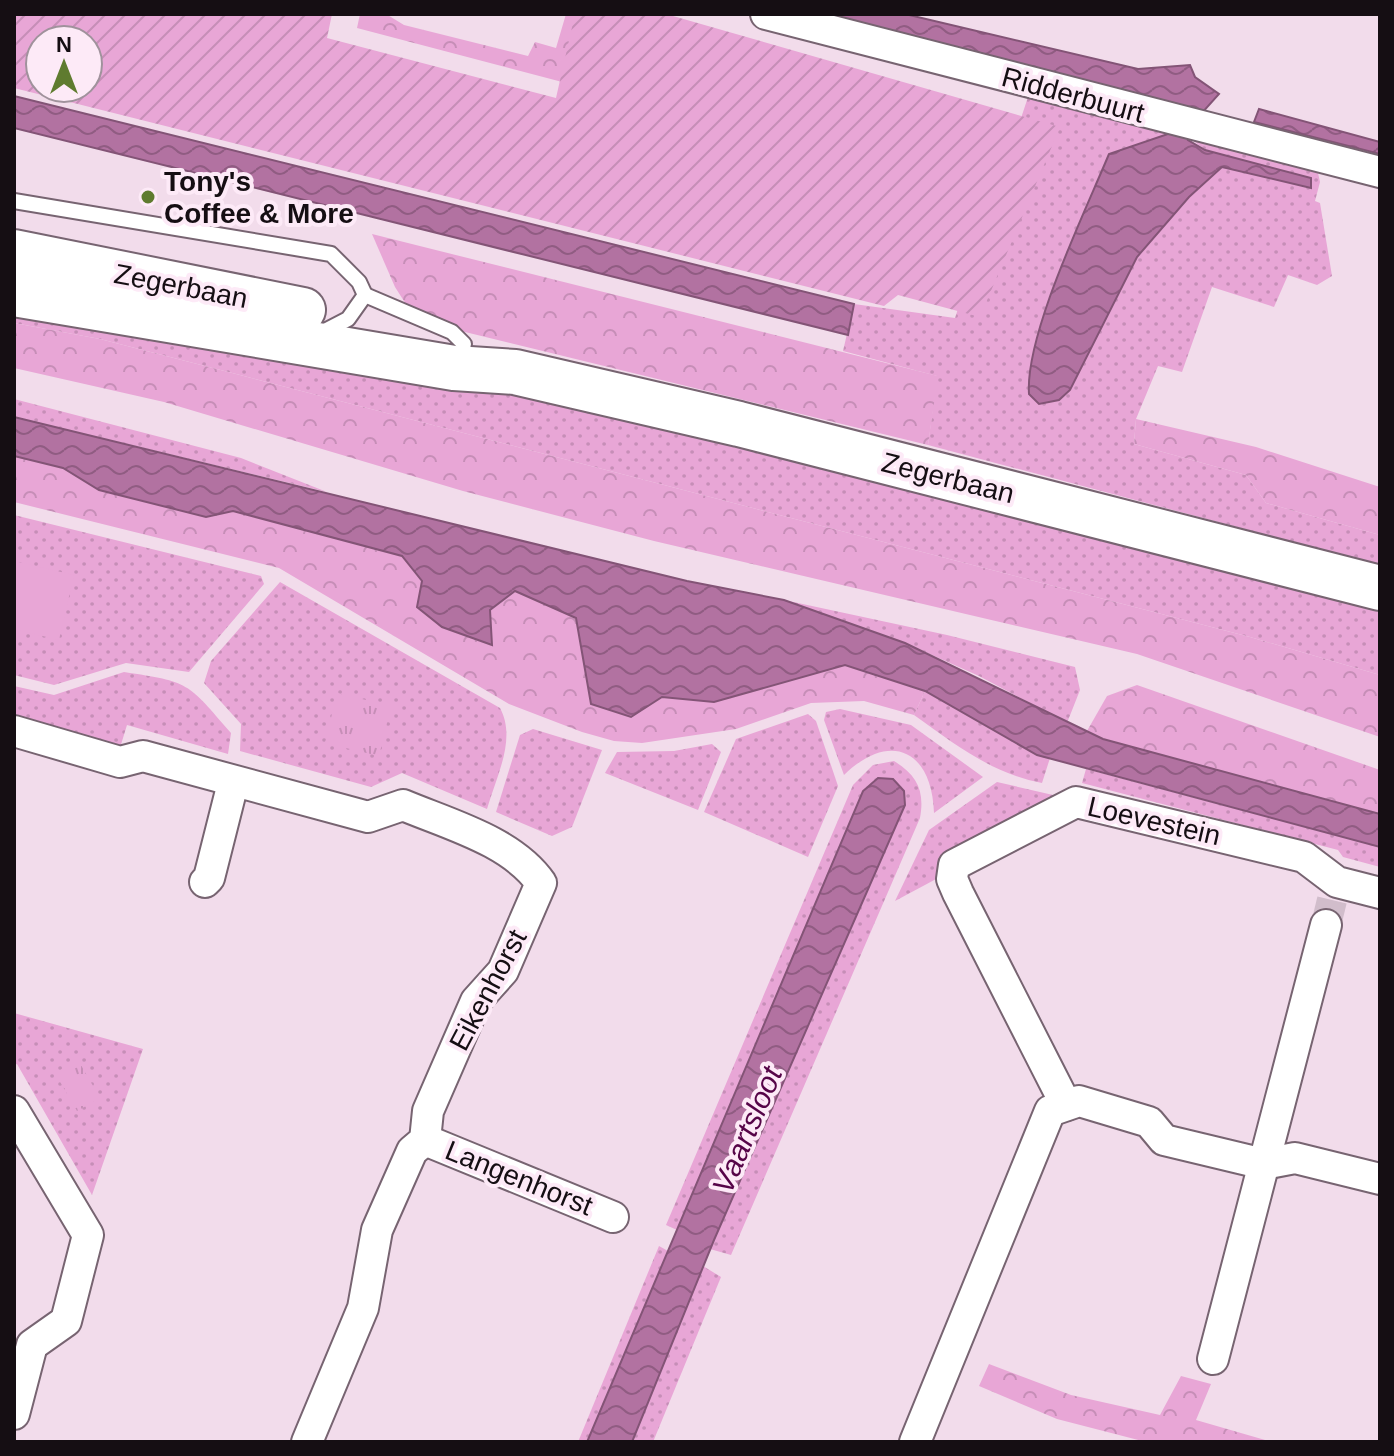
<svg xmlns="http://www.w3.org/2000/svg" width="1394" height="1456" font-family="Arial,sans-serif">
  <style>
    .grass { fill: url(#grass-dots) }
    .forest { fill: url(#forest-crowns) }
    .park { fill: url(#park-tufts) }
    .garden { fill: url(#garden-furrows); fill-rule: evenodd }
    .pitch { fill: #e8a6d6 }
    .water { fill: url(#water-waves); stroke: #835476; stroke-width: 2 }
    .lines { fill: none; stroke-linecap: round; stroke-linejoin: round }
    .street-tunnel { stroke: #d1bdcb; stroke-width: 30; stroke-dasharray: 30 15; stroke-linecap: butt }
    .lane-casing { stroke: #776471; stroke-width: 18 }
    .street-casing { stroke: #776471; stroke-width: 34 }
    .primary-casing { stroke: #776471; stroke-width: 48 }
    .lane { stroke: #fff; stroke-width: 14 }
    .street { stroke: #fff; stroke-width: 30 }
    .primary { stroke: #fff; stroke-width: 44 }
    .poi-dot { fill: #5f7b2f; stroke: #fdeaf7; stroke-width: 3 }
    .labels { text-anchor: middle; dominant-baseline: central; stroke-width: 8; stroke-linejoin: round; paint-order: stroke }
    .street-label { font-size: 28px; fill: #150e13; stroke: #fdeaf7 }
    .poi-label { font-size: 28px; font-weight: bold; fill: #150e13; stroke: #fdeaf7; text-anchor: start }
    .water-label { font-size: 30px; font-style: italic; fill: #560448; stroke: #fdeaf7 }
  </style>
  <defs>
    <pattern id="grass-dots" width="8" height="8" patternUnits="userSpaceOnUse" patternTransform="scale(2)"><rect width="8" height="8" fill="#e8a6d6"/><path d="M2 2h.1M6 6h.1" fill="none" stroke="#c68eb7" stroke-width="1.8" stroke-linecap="round"/></pattern>
    <pattern id="forest-crowns" width="20" height="18" patternUnits="userSpaceOnUse" patternTransform="scale(2)"><rect width="20" height="18" fill="#e8a6d6"/><path d="M2 6a3 3 0 1 1 6 0M12 15a3 3 0 1 1 6 0" fill="none" stroke="#c68eb7"/></pattern>
    <pattern id="park-tufts" width="24" height="20" patternUnits="userSpaceOnUse" patternTransform="scale(2)"><rect width="24" height="20" fill="#e8a6d6"/><path d="M3 7l-1-3M5 7V3M7 7l1-3M15 17l-1-3M17 17v-4M19 17l1-3" fill="none" stroke="#c68eb7"/></pattern>
    <pattern id="garden-furrows" width="10" height="10" patternUnits="userSpaceOnUse" patternTransform="scale(2)"><rect width="10" height="10" fill="#e8a6d6"/><path d="M-1 1l2-2M0 10L10 0M9 11l2-2" fill="none" stroke="#c68eb7"/></pattern>
    <pattern id="water-waves" width="16" height="10" patternUnits="userSpaceOnUse" patternTransform="scale(2)"><rect width="16" height="10" fill="#b272a1"/><path d="M0 5q4-4 8 0t8 0" fill="none" stroke="#905c82"/></pattern>
  </defs>
  <rect width="100%" height="100%" fill="#f2dceb"/>
  <g class="grass">
    <path d="M1029 94 1168 134 1070 390 1137 257 1189 197 1222 167 1311 188V178L1205 150 1190 138 1318 173 1320 182 1315 201 1320 203 1332 276 1317 285 1288 275 1274 307 1212 287 1182 372 1158 366 1136 419 1134 444 1246 475 1266 503 1380 535V565L928 445 937 376 843 351 854 304 955 318Z"/>
    <path d="M14 303 258 337 640 421 1380 605V675L1250 637 240 375 100 339 14 323Z"/>
    <path d="M14 399 241 458 327 492 14 417Z"/>
    <path d="M14 515 261 576 264 584 189 672 126 663 54 685 14 675Z"/>
    <path d="M280 582 500 708C517 739 496 777 487 809L402 773 371 787 240 751 241 724 204 683 211 661Z"/>
    <path d="M784 600 947 635 1075 667 1080 690 1067 723 979 676 905 643Z"/>
    <path d="M124 672C190 682 187 682 231 733L228 754 127 725 119 751 21 725 14 715V686L54 695Z"/>
    <path d="M925 691 1037 755 1050 758 1042 783C991 773 956 745 914 715Z"/>
    <path d="M840 709 911 725 983 777 934 813C932 750 890 730 844 775L824 720 826 712Z"/>
    <path d="M808 714 816 721 838 786 808 857 704 812 736 739Z"/>
    <path d="M533 729 602 750 572 827 552 836 496 812 520 735Z"/>
    <path d="M712 744 721 752 698 810 605 773 617 752 674 751Z"/>
    <path d="M894 761C917 775 925 791 920 818L731 1255 710 1249 905 805 904 791 677 1230 666 1225 853 785 873 765Z"/>
    <path d="M1086 769 1380 847V867L1343 857 1338 850 1082 783Z"/>
    <path d="M997 782 1066 798 938 878 895 901 929 830Z"/>
    <path d="M14 1013 143 1049 92 1195 17 1064 14 1065Z"/>
    <path d="M659 1246 668 1251 588 1442H578Z"/>
    <path d="M703 1266 721 1277 653 1442H632Z"/>
  </g>
  <g class="forest">
    <path d="M360 14H386L404 25 528 56 535 42 556 48 566 14H585L566 83 357 28Z"/>
    <path d="M372 234 938 376 928 445 416 320 395 287Z"/>
    <path d="M14 323 100 339 240 375 1250 637 1380 675V737L1137 654 654 541 463 491 164 402 14 368Z"/>
    <path d="M1136 419 1256 447 1380 487V535L1266 503 1246 475 1134 444Z"/>
    <path d="M14 456 63 468 99 490 206 517 232 511 402 556 422 581 492 644 490 610 515 591 576 618 591 704 662 697 714 702 845 665 925 691 914 715 864 701 811 703 736 729 642 743 614 741 582 732 509 704 279 568 14 502Z"/>
    <path d="M1137 685 1380 770V814L1103 739 1087 731 1107 696Z"/>
    <path d="M989 1364 1071 1395 1160 1415 1181 1376 1211 1384 1196 1420 1272 1442H1146L1057 1419 979 1386Z"/>
  </g>
  <g class="park">
    <path d="M337 693 391 706 379 756 325 743Z"/>
    <path d="M78 1060 100 1098 77 1111 55 1073Z"/>
  </g>
  <path class="garden" d="M14 14H332L327 38 556 98 575 14H666L1060 127 980 317 898 295 884 306 14 88ZM40 40H88V88H40Z"/>
  <path class="pitch" d="M14 561 74 575 59 640 14 629Z"/>
  <g class="water">
    <path d="M817 14H905L1138 69 1190 65 1195 77 1219 94 1200 115 1188 140 1205 150 1311 178V188L1222 167 1189 197 1137 257 1070 390 1059 400 1039 404 1029 394C1025 335 1085 212 1109 154L1168 134 1174 106Z"/>
    <path d="M14 96 854 304 848 335 14 128Z"/>
    <path d="M1259 109 1380 142V154L1254 122Z"/>
    <path d="M14 417 687 581 784 600 905 643 1103 739 1380 814V847L1037 755 925 691 845 665 714 702 662 697 631 717 591 704 576 618 515 591 490 610 492 645 442 627 417 607 422 581 402 556 233 511 206 517 99 490 63 468 14 456Z"/>
    <path d="M878 778 893 779 904 791 905 805 714 1240 632 1442H587L863 791Z"/>
  </g>
  <g class="lines">
    <path class="street-tunnel" d="M1326 925 1332 900"/>
    <g class="lane-casing">
      <g id="lane">
        <path d="M14 201 331 254 359 282 365 295 348 319 321 333"/>
        <path d="M365 295 452 332 464 344"/>
      </g>
    </g>
    <g class="street-casing">
      <g id="street">
        <path d="M766 14 1380 172"/>
        <path d="M14 731 120 762 143 756 368 817 403 805C448 824 512 841 541 883L503 971 476 1001 428 1111 425 1140 412 1151 377 1230 363 1308 307 1442"/>
        <path d="M205 882 209 878 233 783"/>
        <path d="M1066 1105 958 893 952 879 954 865 1076 802 1304 857 1337 882 1380 893"/>
        <path d="M14 1111 88 1235 66 1321 32 1345 14 1414"/>
        <path d="M425 1140 613 1217"/>
        <path d="M1213 1359 1326 925"/>
        <path d="M915 1442 1050 1111 1079 1101 1149 1122 1164 1140 1264 1164 1295 1158 1380 1179"/>
      </g>
    </g>
    <g class="primary-casing">
      <g id="primary">
        <path d="M14 252 303 310"/>
        <path d="M14 294 454 368 515 372 739 424 1380 588"/>
      </g>
    </g>
    <use href="#lane" class="lane"/>
    <use href="#street" class="street"/>
    <use href="#primary" class="primary"/>
  </g>
  <circle class="poi-dot" cx="148" cy="197" r="8"/>
  <g class="labels">
    <g class="street-label">
      <text transform="translate(1073 95) rotate(15)">Ridderbuurt</text>
      <text transform="translate(181 286) rotate(11)">Zegerbaan</text>
      <text transform="translate(948 478) rotate(14)">Zegerbaan</text>
      <text transform="translate(1154 821) rotate(13)">Loevestein</text>
      <text transform="translate(488 990) rotate(-62)">Eikenhorst</text>
      <text transform="translate(519 1178) rotate(22)">Langenhorst</text>
    </g>
    <g class="poi-label">
      <text x="164" y="181">Tony's<tspan x="164" dy="32">Coffee &amp; More</tspan></text>
    </g>
    <g class="water-label">
      <text transform="translate(747 1130) rotate(-67)">Vaartsloot</text>
    </g>
  </g>
  <rect width="1394" height="1456" fill="none" stroke="#150e13" stroke-width="32"/>
  <g transform="translate(64 64)"><circle r="38" fill="#fdeaf7" stroke="#a0929c" stroke-width="2"/>
  <path d="M0-6L14 30L0 20L-14 30Z" fill="#5f7b2f"/>
  <text y="-12" font-size="22" font-weight="bold" text-anchor="middle" fill="#150e13">N</text>
  </g>
</svg>
